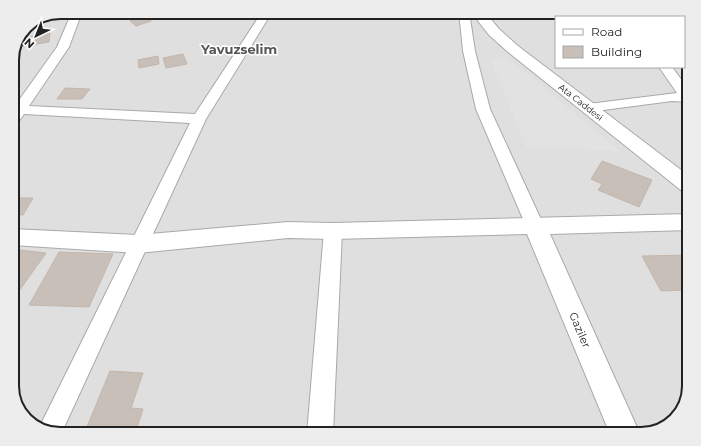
<svg xmlns="http://www.w3.org/2000/svg" width="701" height="446" font-family="Montserrat,sans-serif">
  <style>
    .residential { fill: #e0dfdf }
    .parking { fill: #e2e2e2 }
    .building { fill: #c7bfb8; stroke: #c4b6ab }
    .lines { fill: none; stroke-linecap: round; stroke-linejoin: round }
    .minor-casing { stroke: #a9a9a9; stroke-width: 2 }
    .tertiary-casing { stroke: #a9a9a9; stroke-width: 2 }
    .minor { fill: #fff; fill-rule: evenodd }
    .tertiary { fill: #fff; fill-rule: evenodd }
    .labels { text-anchor: middle; dominant-baseline: central; stroke-width: 3; stroke-linejoin: round; paint-order: stroke }
    .far-street-label { font-size: 9px; fill: #222; stroke: #fff }
    .street-label { font-size: 11px; fill: #222; stroke: #fff }
    .far-district-label { font-size: 13px; font-weight: bold; fill: #555; stroke: #fff }
    .rim { fill: none; stroke: #222; stroke-width: 2 }
  </style>
  <rect width="100%" height="100%" fill="#f2efe9"/>
  <path class="residential" d="M60 12H641L658 17H556V67H684V40L689 57V386L681 413 665 428 641 434H60L33 426 19 410 12 389V57L26 26Z"/>
  <path class="parking" d="M508 58 620 151 526 147 490 59Z"/>
  <g class="building">
    <path d="M144 17 151 21 136 26 130 21Z"/>
    <path d="M50 33 49 42 19 47 21 38Z"/>
    <path d="M684 40 689 57V69L684 64Z"/>
    <path d="M183 54 187 64 166 68 163 58Z"/>
    <path d="M158 56 159 64 139 68 138 60Z"/>
    <path d="M65 88 90 89 82 99H57Z"/>
    <path d="M602 161 652 180 639 207 598 190 602 184 591 179Z"/>
    <path d="M12 198H33L23 215H12Z"/>
    <path d="M12 249 46 253 12 301Z"/>
    <path d="M59 252 113 254 89 307 29 305Z"/>
    <path d="M689 255V290L661 291 642 256Z"/>
    <path d="M110 371 143 373 131 408 143 409 136 431 128 430 127 434H84Z"/>
  </g>
  <g class="lines">
    <g class="minor-casing">
      <g id="minor">
        <path d="M72 12H82L69 47 29 106 195 114 262 12H272L206 119 61 434H60L39 428 190 123 24 114 17 124 12 125V110L57 47Z"/>
        <path d="M459 12H469L475 51 490 109 544 226 541 231 535 233 529 231 526 226 476 109 463 51Z"/>
        <path d="M618 12H629L633 17H621Z"/>
        <path d="M659 67H672L689 90V102L672 101 588 112 583 111 581 108 583 105 588 104 677 93Z"/>
        <path d="M333 224 339 226 342 231 333 434H307L324 231 327 226Z"/>
      </g>
    </g>
    <g class="tertiary-casing">
      <g id="tertiary">
        <path d="M471 12H485L499 29 518 46 689 176V193L682 191 508 52 489 35Z"/>
        <path d="M689 214V230L550 234 640 434H610L527 234 333 239 288 238 138 253 12 245V229L138 235 288 222 333 223Z"/>
      </g>
    </g>
    <use href="#minor" class="minor"/>
    <use href="#tertiary" class="tertiary"/>
  </g>
  <g class="labels">
    <g class="far-street-label">
      <text transform="translate(581 102) rotate(38)">Ata Caddesi</text>
    </g>
    <g class="street-label">
      <text transform="translate(580 330) rotate(67)">Gaziler</text>
    </g>
    <g class="far-district-label">
      <text x="239" y="49">Yavuzselim</text>
    </g>
  </g>
  <path d="M0 0H701V446H0ZM60 19H641A41 41 0 0 1 682 60V386A41 41 0 0 1 641 427H60A41 41 0 0 1 19 386V60A41 41 0 0 1 60 19Z" fill="#ededed" fill-rule="evenodd"/>
  <path class="rim" d="M60 19H641A41 41 0 0 1 682 60V386A41 41 0 0 1 641 427H60A41 41 0 0 1 19 386V60A41 41 0 0 1 60 19Z"/>
  <rect x="555" y="16" width="130" height="52" fill="#ffffff" stroke="#a7a7a7"/>
  <rect x="563" y="29" width="20" height="6" fill="#ffffff" stroke="#a7a7a7"/>
  <text x="591" y="36" font-size="12" fill="#222222">Road</text>
  <rect x="563" y="46" width="20" height="12" fill="#c7bfb8" stroke="#a7a7a7"/>
  <text x="591" y="56" font-size="12" fill="#222222">Building</text>
  <g transform="translate(36 36) rotate(223)" stroke="#ffffff" stroke-width="3" paint-order="stroke">
  <path d="M0-3L7 15L0 10L-7 15Z" fill="#222222"/>
  <text y="-6" font-size="11" font-weight="bold" text-anchor="middle" fill="#222222">N</text>
  </g>
</svg>
